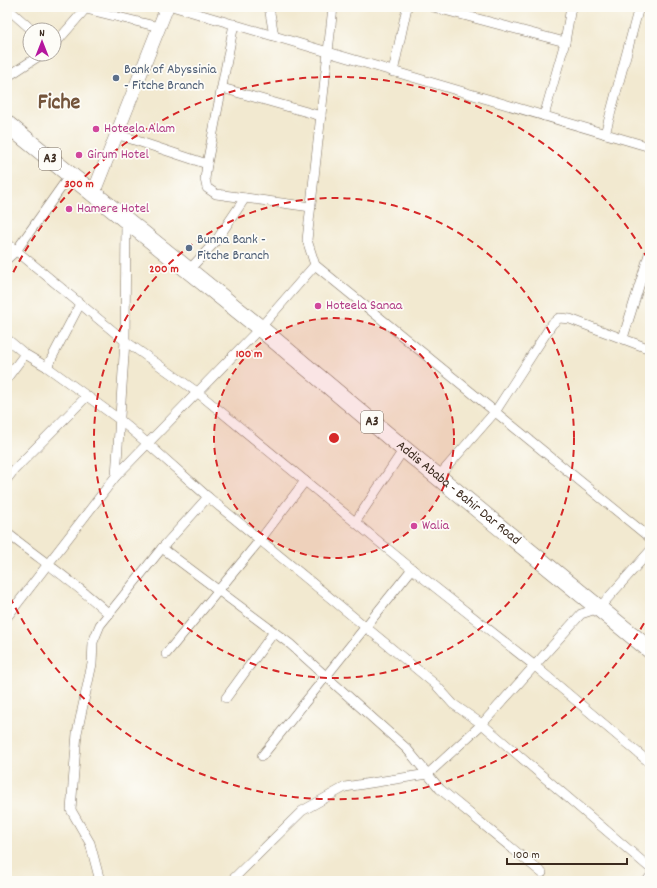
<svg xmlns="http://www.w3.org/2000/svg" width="657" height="888" font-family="Dekko,sans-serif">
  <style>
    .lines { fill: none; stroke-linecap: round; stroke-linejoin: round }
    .street-casing { stroke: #7b6d5c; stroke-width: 10 }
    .secondary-casing { stroke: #7b6d5c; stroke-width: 14 }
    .highway-casing { stroke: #7b6d5c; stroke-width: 18 }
    .street { stroke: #fff; stroke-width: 9 }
    .secondary { stroke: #fff; stroke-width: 13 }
    .highway { stroke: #fff; stroke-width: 17 }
    .ring { fill: none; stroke: #d62828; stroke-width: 2; stroke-dasharray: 7 5 }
    .service-dot { fill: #5c6f8a; stroke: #fdfcf7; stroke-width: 1.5 }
    .hotel-dot { fill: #d1479c; stroke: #fdfcf7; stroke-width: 1.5 }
    .labels { text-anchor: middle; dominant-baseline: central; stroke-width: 3.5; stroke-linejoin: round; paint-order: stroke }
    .shield { fill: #fdfcf7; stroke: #75695f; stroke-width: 1 }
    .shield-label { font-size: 13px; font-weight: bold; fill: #3b2a1e }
    .service-label { font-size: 14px; fill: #4e5e75; stroke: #fdfcf7; text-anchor: start }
    .hotel-label { font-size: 14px; fill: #b23c85; stroke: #fdfcf7; text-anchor: start }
    .street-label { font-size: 14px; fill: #3b2a1e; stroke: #fdfcf7 }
    .town-label { font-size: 22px; font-weight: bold; fill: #74543b; stroke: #fdfcf7 }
    .centre { fill: #d62828; stroke: #fdfcf7; stroke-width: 2 }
    .ring-label { font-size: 12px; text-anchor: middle; font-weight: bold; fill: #d62828; stroke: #fdfcf7; stroke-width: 3.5; stroke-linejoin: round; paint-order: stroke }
  </style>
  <rect width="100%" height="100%" fill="#fdfcf7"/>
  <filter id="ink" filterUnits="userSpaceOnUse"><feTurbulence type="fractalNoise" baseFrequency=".025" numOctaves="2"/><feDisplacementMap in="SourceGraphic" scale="8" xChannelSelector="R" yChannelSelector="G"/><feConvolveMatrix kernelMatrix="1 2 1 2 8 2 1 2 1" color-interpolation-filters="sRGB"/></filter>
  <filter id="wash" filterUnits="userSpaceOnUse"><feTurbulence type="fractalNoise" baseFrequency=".012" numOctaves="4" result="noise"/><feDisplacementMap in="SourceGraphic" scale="16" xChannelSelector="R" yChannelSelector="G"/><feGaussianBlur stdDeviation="0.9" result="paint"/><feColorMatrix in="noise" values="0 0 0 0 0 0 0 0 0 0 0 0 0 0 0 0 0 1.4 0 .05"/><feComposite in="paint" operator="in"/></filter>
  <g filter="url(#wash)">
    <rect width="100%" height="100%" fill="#f2e9d0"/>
  </g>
  <g filter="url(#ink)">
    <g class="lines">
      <g class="street-casing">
        <g id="street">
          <path d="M175 7 650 147"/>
          <path d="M269 7 274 36"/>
          <path d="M433 7 565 42"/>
          <path d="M7 8 32 30"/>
          <path d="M86 9 159 27"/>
          <path d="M234 24 207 164 205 179 207 188 216 194 311 207"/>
          <path d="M54 45 87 7"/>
          <path d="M393 72 407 7"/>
          <path d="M7 77 42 54"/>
          <path d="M222 88 321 116"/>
          <path d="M544 116 565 42 571 7"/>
          <path d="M116 134 207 164"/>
          <path d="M605 134 639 7"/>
          <path d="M7 243 125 341 197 392 412 569 535 666 650 763"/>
          <path d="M7 259 16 251 70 175"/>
          <path d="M315 265 650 538"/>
          <path d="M188 271 216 241 245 198"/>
          <path d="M623 338 650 251"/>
          <path d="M7 339 25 354 47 367 120 420 147 443 208 497 436 685 453 704 482 724 650 868"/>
          <path d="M47 367 80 304"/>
          <path d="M7 378 25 354"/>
          <path d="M116 476 125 341 126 221"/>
          <path d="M438 477 495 412 552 324 559 318 570 319 650 349"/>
          <path d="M7 479 14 470 87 396"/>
          <path d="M356 521 404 449"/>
          <path d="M7 533C41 560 77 584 109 614"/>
          <path d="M162 548 290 644 407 749 440 789 542 873"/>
          <path d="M7 617 116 476 260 328 315 265 307 240 333 7"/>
          <path d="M166 654 260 540 305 481"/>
          <path d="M226 698 274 632"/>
          <path d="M262 756 412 569"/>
          <path d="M100 881 90 843 71 810 77 733 92 664 93 642 100 625 162 548 208 497"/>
          <path d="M231 881 302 811 345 787 428 774 482 724 581 614 599 608 650 551"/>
          <path d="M647 881 650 877"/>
        </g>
      </g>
      <g class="secondary-casing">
        <path id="secondary" d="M93 194 167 7"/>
      </g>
      <g class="highway-casing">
        <g id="highway">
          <path id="s1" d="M7 124 260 328 404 449 650 650"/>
        </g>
      </g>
      <use href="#street" class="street"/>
      <use href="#secondary" class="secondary"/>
      <use href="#highway" class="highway"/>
    </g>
  </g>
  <circle cx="334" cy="438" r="120" fill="#d62828" fill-opacity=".12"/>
  <g class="ring">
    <circle cx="334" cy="438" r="120"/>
    <circle cx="334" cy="438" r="240"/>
    <path d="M650 613A361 361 0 0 1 8 593M8 283A361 361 0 0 1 650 263"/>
  </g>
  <g class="service-dot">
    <circle cx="116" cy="78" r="4"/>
    <circle cx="189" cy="248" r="4"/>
  </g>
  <g class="hotel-dot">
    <circle cx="96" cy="129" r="4"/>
    <circle cx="79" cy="155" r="4"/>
    <circle cx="69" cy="209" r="4"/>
    <circle cx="318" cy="306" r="4"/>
    <circle cx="414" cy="526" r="4"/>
  </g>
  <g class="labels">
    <g class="shield">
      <rect x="39" y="148" width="22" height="22" rx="3"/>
      <rect x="361" y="411" width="22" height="22" rx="3"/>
    </g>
    <g class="shield-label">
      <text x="50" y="159">A3</text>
      <text x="372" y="422">A3</text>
    </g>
    <g class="service-label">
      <text x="124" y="70">Bank of Abyssinia<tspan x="124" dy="16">- Fitche Branch</tspan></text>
      <text x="197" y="240">Bunna Bank -<tspan x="197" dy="16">Fitche Branch</tspan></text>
    </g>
    <g class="hotel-label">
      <text x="104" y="129">Hoteela Alam</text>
      <text x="87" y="155">Girum Hotel</text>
      <text x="77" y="209">Hamere Hotel</text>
      <text x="326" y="306">Hoteela Sanaa</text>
      <text x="422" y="526">Walia</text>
    </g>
    <g class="street-label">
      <text stroke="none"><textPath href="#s1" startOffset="583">Addis Ababa - Bahir Dar Road</textPath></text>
    </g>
    <g class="town-label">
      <text x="59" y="103">Fiche</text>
    </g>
  </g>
  <circle cx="334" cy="438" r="6" class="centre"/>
  <g class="ring-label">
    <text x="79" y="187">300 m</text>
    <text x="164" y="272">200 m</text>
    <text x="249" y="357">100 m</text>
  </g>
  <rect width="657" height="888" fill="none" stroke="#fdfcf7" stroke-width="24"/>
  <g transform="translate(42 42)"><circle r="19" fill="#fdfcf7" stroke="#afa8a0"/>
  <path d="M0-3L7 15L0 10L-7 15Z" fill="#b5179e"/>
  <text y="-6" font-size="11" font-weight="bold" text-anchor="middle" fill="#3b2a1e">N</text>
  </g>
  <path d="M507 858v6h120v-6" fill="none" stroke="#3b2a1e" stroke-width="2"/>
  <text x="513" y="858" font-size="12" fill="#3b2a1e" stroke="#fdfcf7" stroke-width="3" paint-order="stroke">100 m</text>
</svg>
